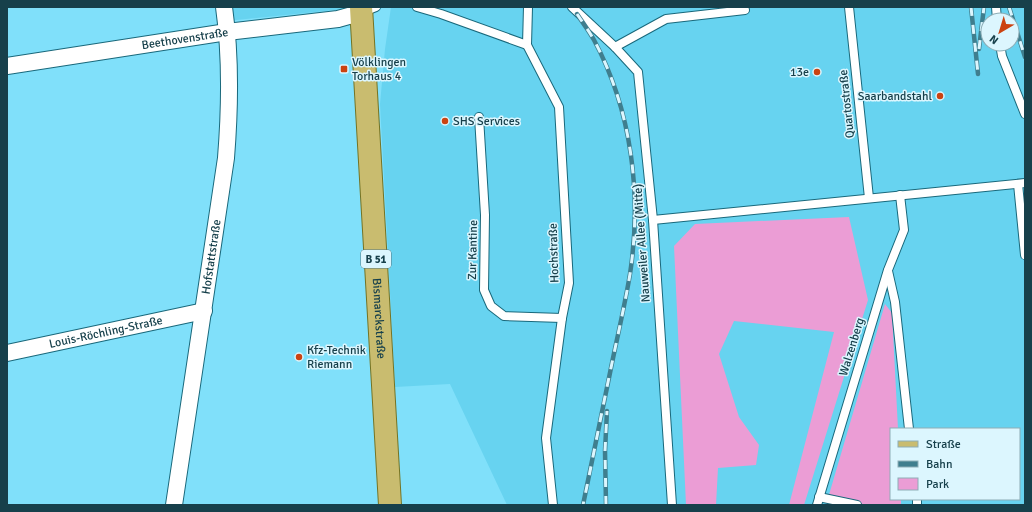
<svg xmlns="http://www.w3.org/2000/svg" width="1032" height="512" font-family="Signika,sans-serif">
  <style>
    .built { fill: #67d3f0; fill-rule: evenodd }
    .green { fill: #eb9dd5 }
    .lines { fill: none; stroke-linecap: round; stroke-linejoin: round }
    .lane-casing { stroke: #19687b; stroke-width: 10 }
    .street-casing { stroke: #19687b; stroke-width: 18 }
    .primary-casing { stroke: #737324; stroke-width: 24 }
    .lane { stroke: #fff; stroke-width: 8 }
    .street { stroke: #fff; stroke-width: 16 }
    .primary { stroke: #c9bc6f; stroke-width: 22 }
    .rail-casing { stroke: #3f7e8e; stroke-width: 4.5 }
    .rail { stroke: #dcf6fe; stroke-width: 3; stroke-dasharray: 9; stroke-linecap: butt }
    .poi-dot { fill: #cb4311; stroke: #dcf6fe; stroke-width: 1.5 }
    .labels { text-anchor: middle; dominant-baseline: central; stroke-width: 3; stroke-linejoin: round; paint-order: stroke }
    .shield { fill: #dcf6fe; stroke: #527781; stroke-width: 1 }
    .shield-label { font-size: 11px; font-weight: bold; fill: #17404b }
    .street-label { font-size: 12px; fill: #17404b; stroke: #dcf6fe }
    .poi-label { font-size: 12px; fill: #17404b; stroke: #dcf6fe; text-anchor: start }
  </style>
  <rect width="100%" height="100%" fill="#80e0fa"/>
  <g class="built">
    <path d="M225 7H345V9L227 21Z"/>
    <path d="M391 7H1025V505H507L450 384 395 387 380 104 385 49ZM988 20H1012V44H988ZM891 429H1019V499H891Z"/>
  </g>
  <g class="green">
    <path d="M849 217 868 300 804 505H789L834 332 734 321 719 354 739 417 759 445 756 465 718 468 716 505H686L674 246 695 224Z"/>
    <path d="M885 304 892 313 898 429H891V499H901V505H826Z"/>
  </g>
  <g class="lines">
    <g class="lane-casing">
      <g id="lane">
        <path d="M417 7 441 14 527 45"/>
        <path d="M528 7 527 45 559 107 569 283 562 318 546 438 553 505"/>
        <path d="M572 7 615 47 638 72 653 220 672 505"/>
        <path d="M849 7 869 198"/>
        <path d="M996 7 997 20"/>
        <path d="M363 12 376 7"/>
        <path d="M1000 44 1002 56 1025 114"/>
        <path d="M615 47 666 19 745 10 744 7"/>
        <path d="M479 117 485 215 484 290 491 306 504 316 562 318"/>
        <path d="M1018 184 1025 255"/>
        <path d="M653 220 1025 183"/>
        <path d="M888 271 895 302 909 429"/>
        <path d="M819 497 857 505"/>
        <path d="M917 499V505"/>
        <path d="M817 505 888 270 904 230 900 195"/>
      </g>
    </g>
    <g class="street-casing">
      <g id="street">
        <path id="s1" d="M7 66 227 32 338 19 363 12"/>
        <path id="s2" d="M7 353 204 311"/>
        <path id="s3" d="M174 505 226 158C230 108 231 57 224 7"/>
      </g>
    </g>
    <g class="primary-casing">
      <g id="primary">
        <path id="s4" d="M361 7 390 505"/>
      </g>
    </g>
    <use href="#lane" class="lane"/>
    <use href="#street" class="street"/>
    <use href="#primary" class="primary"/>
    <g class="rail-casing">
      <g id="rail">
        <path d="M971 7 978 74"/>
        <path d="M1009 7 1025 57"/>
        <path d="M577 14C583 23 589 31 594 40 632 111 642 195 630 274 625 304 618 334 612 363 602 410 593 458 583 505"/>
        <path d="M979 49 984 7"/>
        <path d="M606 505 605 451 607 411"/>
      </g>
    </g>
    <use href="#rail" class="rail"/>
  </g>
  <g class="poi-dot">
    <rect x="340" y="65" width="8" height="8" rx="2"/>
    <circle cx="817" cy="72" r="4"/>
    <circle cx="940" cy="96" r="4"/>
    <circle cx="445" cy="121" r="4"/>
    <circle cx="299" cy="357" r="4"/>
  </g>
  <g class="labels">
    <rect class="shield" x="361" y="250" width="30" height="18" rx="3"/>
    <g class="shield-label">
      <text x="376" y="259">B 51</text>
    </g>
    <g class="street-label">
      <text stroke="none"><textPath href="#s1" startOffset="180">Beethovenstraße</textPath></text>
      <text transform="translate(847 104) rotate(-96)">Quartostraße</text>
      <text transform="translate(642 243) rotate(-94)">Nauweiler Allee (Mitte)</text>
      <text transform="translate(473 250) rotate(-89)">Zur Kantine</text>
      <text transform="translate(554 253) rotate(-92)">Hochstraße</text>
      <text stroke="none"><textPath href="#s3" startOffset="251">Hofstattstraße</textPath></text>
      <text stroke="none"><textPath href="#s4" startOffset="312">Bismarckstraße</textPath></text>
      <text stroke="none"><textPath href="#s2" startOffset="101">Louis-Röchling-Straße</textPath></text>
      <text transform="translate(852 347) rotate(-73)">Walzenberg</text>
    </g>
    <g class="poi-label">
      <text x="352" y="62">Völklingen<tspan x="352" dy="14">Torhaus 4</tspan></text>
      <text x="809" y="72" text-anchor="end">13e</text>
      <text x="932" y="96" text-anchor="end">Saarbandstahl</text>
      <text x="453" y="121">SHS Services</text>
      <text x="307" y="350">Kfz-Technik<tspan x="307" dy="14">Riemann</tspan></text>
    </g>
  </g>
  <rect width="1032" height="512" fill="none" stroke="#17404b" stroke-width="16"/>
  <rect x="890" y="428" width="130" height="72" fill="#dcf6fe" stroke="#8dadb6"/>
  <rect x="898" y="441" width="20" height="6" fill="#c9bc6f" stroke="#8dadb6"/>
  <text x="926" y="448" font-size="12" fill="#17404b">Straße</text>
  <rect x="898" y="461" width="20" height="6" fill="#3f7e8e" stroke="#8dadb6"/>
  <text x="926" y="468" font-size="12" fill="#17404b">Bahn</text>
  <rect x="898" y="478" width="20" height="12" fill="#eb9dd5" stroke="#8dadb6"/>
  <text x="926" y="488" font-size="12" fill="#17404b">Park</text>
  <g transform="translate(1000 32) rotate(218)"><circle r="19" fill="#dcf6fe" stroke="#8dadb6"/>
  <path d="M0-3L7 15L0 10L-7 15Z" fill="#cb4311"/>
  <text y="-6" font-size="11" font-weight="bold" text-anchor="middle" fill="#17404b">N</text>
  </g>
</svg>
